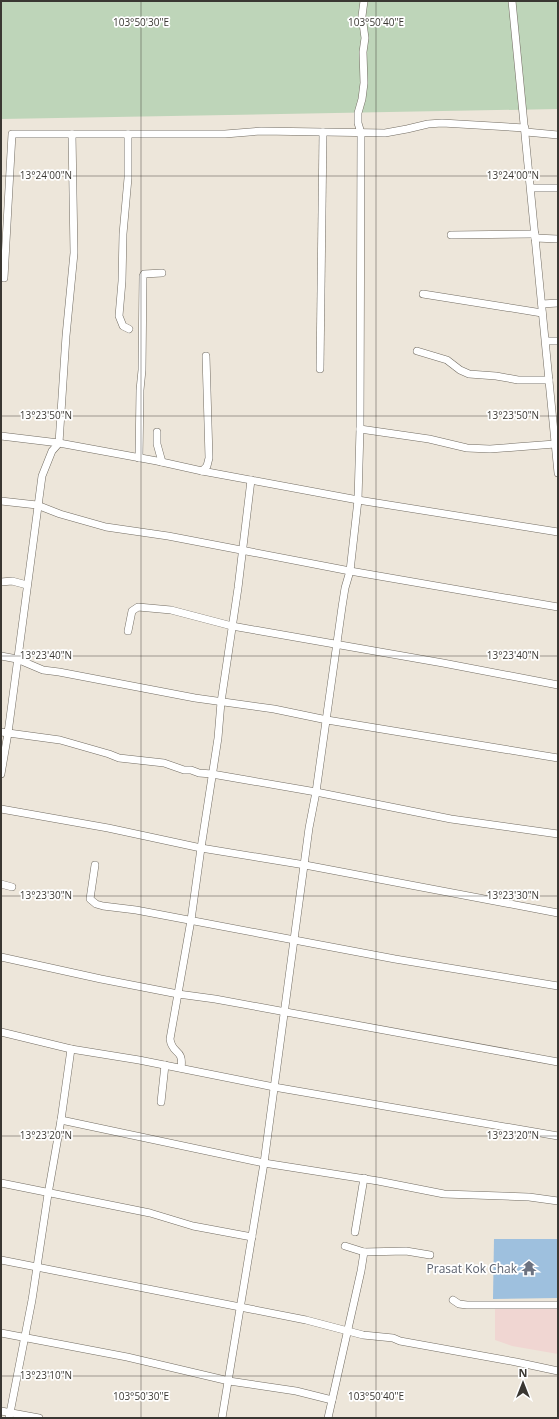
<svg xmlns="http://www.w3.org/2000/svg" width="559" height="1419" font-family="'Open Sans',sans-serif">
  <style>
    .education { fill: #f0d6d2 }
    .green { fill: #bed5b9 }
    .water { fill: #9ec0de }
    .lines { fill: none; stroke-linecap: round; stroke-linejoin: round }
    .minor-casing { stroke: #726c62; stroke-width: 8 }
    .minor { stroke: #fff; stroke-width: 7 }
    .ticks { fill: none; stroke: #3a3732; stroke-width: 1; stroke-opacity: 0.45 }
    .labels { text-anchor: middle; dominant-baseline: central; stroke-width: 3.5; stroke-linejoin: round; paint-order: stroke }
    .worship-label { font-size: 12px; fill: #5b616d; stroke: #fff; text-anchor: end }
    .ticks-label { font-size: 10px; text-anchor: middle; fill: #3a3732; stroke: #fff; stroke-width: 3.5; stroke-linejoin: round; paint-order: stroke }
  </style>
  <rect width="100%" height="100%" fill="#ede6da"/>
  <path class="education" d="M558 1306V1354L512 1346 495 1340V1308Z"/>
  <path class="green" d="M1 1H558V109L1 119Z"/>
  <path class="water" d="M494 1239H558V1298L493 1299Z"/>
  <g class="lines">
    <g class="minor-casing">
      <g id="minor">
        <path d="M512 1 558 473"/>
        <path d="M526 132 558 135"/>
        <path d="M128 134V178L123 234 122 281 119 316 123 326 129 329"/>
        <path d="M531 188H558"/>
        <path d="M451 235 535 234"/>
        <path d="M535 238 558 239"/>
        <path d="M4 278 12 134H225L261 131 385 133 407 129 428 124 442 123 525 128"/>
        <path d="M423 294 542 313"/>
        <path d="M542 304 558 303"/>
        <path d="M546 341H558"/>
        <path d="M417 351 447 360 460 370 469 374 496 376 518 380H549"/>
        <path d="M320 369 323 132"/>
        <path d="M360 429 429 439 467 448 490 449 555 444"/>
        <path d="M157 432V444L162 462"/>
        <path d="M1 436 59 443 157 461 202 471 358 500 558 532"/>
        <path d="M139 458 140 390 142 370 143 276 144 274 162 273"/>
        <path d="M202 471 207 466 209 458 206 356"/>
        <path d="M1 501 37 505 60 514 106 527 168 536 350 571 558 607"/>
        <path d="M1 582 12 581 27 585"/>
        <path d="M128 631 132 611 138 607 171 610 232 626 443 663 558 685"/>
        <path d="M1 656 17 659 43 670 59 672 195 698 274 709 327 720 558 758"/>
        <path d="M1 732 60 740 109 754 119 758 164 763 184 770H191L199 773 212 774 316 792 451 819 558 834"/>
        <path d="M1 774 8 733 42 476 52 451 59 443 66 336 74 253 72 134"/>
        <path d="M1 809 108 828 201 848 305 865 558 913"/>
        <path d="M95 865 90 899 96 904 103 906 136 910 395 959 558 986"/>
        <path d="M1 884 12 887"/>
        <path d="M1 957 101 979 178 994 215 999 558 1062"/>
        <path d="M1 1032 71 1049 139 1060 274 1087 558 1136"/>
        <path d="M181 1068C184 1048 172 1055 170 1039L191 920 201 848 218 738 221 702 238 588 251 480"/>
        <path d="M161 1102 165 1065"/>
        <path d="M61 1120 264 1163 378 1181 444 1194 529 1197 558 1201"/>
        <path d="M1 1183 150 1213 193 1226 252 1237"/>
        <path d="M355 1232 364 1178"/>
        <path d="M345 1246 364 1252 406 1251 430 1255"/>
        <path d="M1 1260 306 1320 363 1335 393 1338 400 1341 516 1362 558 1371"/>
        <path d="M453 1300 459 1304 467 1305H558"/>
        <path d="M1 1333 127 1357 229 1381 296 1391 332 1400"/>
        <path d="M1 1411 39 1418"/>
        <path d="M9 1418 32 1300 48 1194 61 1120 71 1049"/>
        <path d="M222 1418 264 1163 309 828 316 792 342 607 345 588 350 571 358 500 360 429 361 133 358 123V113L362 99 364 83 363 52 365 38 362 16 364 1"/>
        <path d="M328 1418 361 1271 364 1252"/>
      </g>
    </g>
    <use href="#minor" class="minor"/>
  </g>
  <path class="ticks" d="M141 1V1418M376 1V1418M1 176H558M1 416H558M1 656H558M1 896H558M1 1136H558M1 1376H558"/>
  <defs>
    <g id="temple-bare" transform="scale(1.2)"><path d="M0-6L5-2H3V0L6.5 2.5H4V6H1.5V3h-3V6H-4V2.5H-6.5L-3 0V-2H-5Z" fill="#6b7280" stroke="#fff" stroke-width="2.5" paint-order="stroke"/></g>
  </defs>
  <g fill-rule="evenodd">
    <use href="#temple-bare" x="529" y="1268"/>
  </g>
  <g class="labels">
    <g class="worship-label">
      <text x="517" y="1268">Prasat Kok Chak</text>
    </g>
  </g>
  <g class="ticks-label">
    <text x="141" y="26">103°50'30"E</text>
    <text x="376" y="26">103°50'40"E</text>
    <text x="46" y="179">13°24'00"N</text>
    <text x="513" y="179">13°24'00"N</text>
    <text x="46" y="419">13°23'50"N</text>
    <text x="513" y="419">13°23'50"N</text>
    <text x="46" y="659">13°23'40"N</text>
    <text x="513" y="659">13°23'40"N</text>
    <text x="46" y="899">13°23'30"N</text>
    <text x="513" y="899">13°23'30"N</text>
    <text x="46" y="1139">13°23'20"N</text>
    <text x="513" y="1139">13°23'20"N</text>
    <text x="46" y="1379">13°23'10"N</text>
    <text x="141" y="1400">103°50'30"E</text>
    <text x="376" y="1400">103°50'40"E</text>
  </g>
  <rect width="559" height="1419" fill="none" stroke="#3a3732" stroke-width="4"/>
  <g transform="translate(523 1383)" stroke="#ffffff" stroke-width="3" paint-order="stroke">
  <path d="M0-3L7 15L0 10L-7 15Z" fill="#3a3732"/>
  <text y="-6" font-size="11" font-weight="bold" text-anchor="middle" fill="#3a3732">N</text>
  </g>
</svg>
